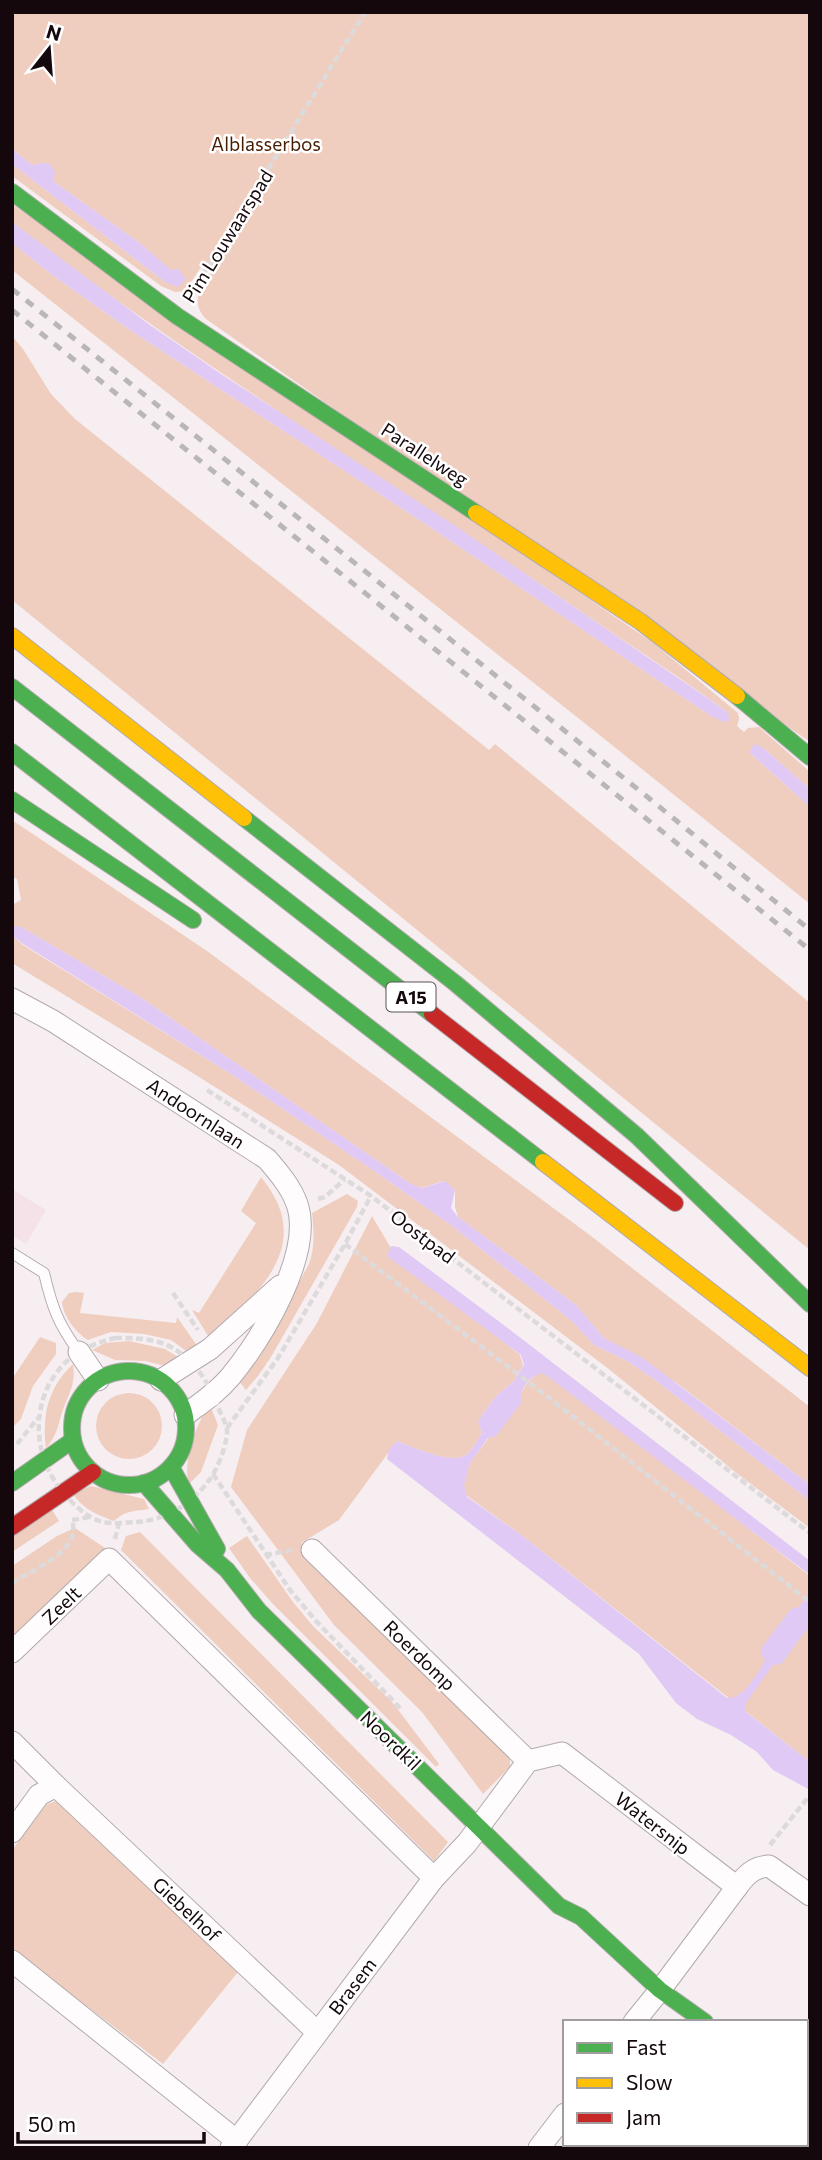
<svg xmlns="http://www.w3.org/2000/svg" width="822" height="2160" font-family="Commissioner,sans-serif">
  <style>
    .built { fill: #f4e2e8 }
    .green { fill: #efcebf }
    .water { fill: #e0c9f5 }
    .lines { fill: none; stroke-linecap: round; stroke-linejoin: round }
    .lane-casing { stroke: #b3aaad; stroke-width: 12 }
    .street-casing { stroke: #b3aaad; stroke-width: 23 }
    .fast-casing { stroke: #b3aaad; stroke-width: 18 }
    .slow-casing { stroke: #b3aaad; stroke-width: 18 }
    .jam-casing { stroke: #b3aaad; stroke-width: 18 }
    .path { stroke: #dddadc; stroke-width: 4.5; stroke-dasharray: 7 3.5; stroke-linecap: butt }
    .lane { stroke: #fefcfd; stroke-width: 10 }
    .street { stroke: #fefcfd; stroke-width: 21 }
    .fast { stroke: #4caf50; stroke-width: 16 }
    .slow { stroke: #ffc107; stroke-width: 16 }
    .jam { stroke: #c62828; stroke-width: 16 }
    .rail { stroke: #b8b6b6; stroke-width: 5; stroke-dasharray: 9 9; stroke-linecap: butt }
    .labels { text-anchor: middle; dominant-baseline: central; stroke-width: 5; stroke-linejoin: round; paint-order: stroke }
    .shield { fill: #fff; stroke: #5a5255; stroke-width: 2 }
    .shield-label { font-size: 18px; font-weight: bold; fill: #14080c }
    .park-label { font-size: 19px; fill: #461d03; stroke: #fff }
    .street-label { font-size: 19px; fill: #14080c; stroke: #fff }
  </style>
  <rect width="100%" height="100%" fill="#f6eef0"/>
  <path class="built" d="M12 1189 46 1210 26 1244 12 1235Z"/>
  <g class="green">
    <path d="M12 12H810V742L206 319C188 300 203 286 214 268L205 261 185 291 175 292 161 286 12 176V164L165 282 171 271 141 244 53 181 43 163 32 165 12 149Z"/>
    <path d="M12 204 652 642 738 713 739 719 737 726 744 732 748 728 759 727 810 772V789L762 747 749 752 810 807V904L597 733 12 270V243L51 274 124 326 427 525 711 716 727 712C680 677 631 646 583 613 392 483 195 364 12 222Z"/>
    <path d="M12 336 23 349 51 394 75 419 489 750 495 744 810 1003V1250L12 600Z"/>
    <path d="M12 820 207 951 591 1236 810 1407V1485L678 1384 604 1338 576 1305 458 1217 455 1207V1190L444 1181 421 1188 411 1184 140 997 21 927H12V905L21 900 17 879 12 876Z"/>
    <path d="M12 935 23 945 231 1074 380 1175 452 1226 572 1321 594 1345 627 1361 654 1379 810 1501V1528L739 1475 610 1370 339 1165 183 1067 12 963Z"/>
    <path d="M261 1177C317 1245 258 1293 210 1339L192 1310 199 1313 256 1223 241 1211Z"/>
    <path d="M347 1194 358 1201 357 1207 271 1357 258 1376 246 1390 239 1381 270 1335 309 1264C315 1247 314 1231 312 1213Z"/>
    <path d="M372 1216 395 1255 520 1355 523 1366 514 1381 495 1397 478 1421 482 1433C478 1439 472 1451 466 1455 450 1465 413 1447 397 1441L339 1520 301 1543 510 1758V1767L483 1794 422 1712 334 1625 231 1487 247 1430 317 1323Z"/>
    <path d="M77 1292 84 1293 80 1313 176 1323 177 1317 198 1347 189 1353 171 1340 144 1334 111 1332 88 1340C76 1333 63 1316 62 1302L69 1293Z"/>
    <path d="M40 1337 56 1343V1354L33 1386 21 1419 12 1428V1379Z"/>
    <path d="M129 1341 165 1349 178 1357 172 1363 161 1365 145 1361 115 1360 92 1350 105 1343Z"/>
    <path d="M73 1364C76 1382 70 1392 64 1407 58 1423 58 1435 46 1448 42 1414 48 1388 73 1364Z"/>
    <path d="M545 1371 810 1576V1762L520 1534 467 1496 463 1485 470 1463 520 1396C525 1384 532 1375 545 1371Z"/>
    <circle cx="129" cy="1426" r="33"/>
    <path d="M210 1405 218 1425 201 1472 189 1484C182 1462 196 1423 210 1405Z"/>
    <path d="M91 1486 144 1499 149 1509C135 1511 124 1511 114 1521 97 1515 83 1509 73 1494Z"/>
    <path d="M51 1508 59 1521 12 1552V1534Z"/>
    <path d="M75 1528 105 1548 12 1640V1566L57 1536Z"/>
    <path d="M140 1532 448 1842 434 1861 121 1550 126 1536Z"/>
    <path d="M247 1536 293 1602 313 1626 393 1703 439 1764 436 1767 272 1603 250 1578 229 1548Z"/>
    <path d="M58 1800 238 1972 163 2064 12 1949V1850L46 1805Z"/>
  </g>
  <g class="water">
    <path d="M12 149 32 165 43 163 50 164 55 172 53 181 141 244 171 270 178 269 186 279 178 287 165 282 12 164Z"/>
    <path d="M12 222 150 325 221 374 451 523 706 697 727 712 730 720 724 722 711 716 427 525 124 326 51 274 12 243Z"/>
    <path d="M754 744 762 747 810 789V807L749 752Z"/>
    <path d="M16 926 21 927 140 997 411 1184 422 1188 445 1181 455 1190 451 1208 458 1217 576 1305 604 1338 643 1358 810 1485V1501L654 1379 627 1361 594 1345 572 1321 452 1226 380 1175 231 1074 23 944 12 935V927Z"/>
    <path d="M391 1246 399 1247 505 1326 810 1561V1575L543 1373C529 1376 519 1389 521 1403L496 1436 488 1438 470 1463 464 1485 467 1497 520 1534 727 1698C744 1700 757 1673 765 1661L761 1653V1648L791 1609 799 1607 810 1591 809 1626 782 1663 772 1666 746 1703V1712L810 1762V1790L773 1770 757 1752 731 1735 697 1719 676 1703 639 1654 387 1459 389 1449 397 1441C413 1447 450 1465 466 1455 472 1451 478 1439 482 1433L478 1421 495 1397 514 1381 524 1365 521 1355 387 1256Z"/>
  </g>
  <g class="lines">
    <g class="lane-casing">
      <path id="lane" d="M12 1253 44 1273C52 1307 58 1324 79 1352"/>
    </g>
    <g class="street-casing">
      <g id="street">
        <path d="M12 999 53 1021 267 1159C279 1173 291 1187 297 1204 314 1254 261 1339 231 1376 218 1392 201 1403 185 1415"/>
        <path d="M79 1352 98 1380"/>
        <path d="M161 1380 210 1349 280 1286"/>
        <path d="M312 1550 528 1761"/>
        <path d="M12 1652 109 1559 434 1878"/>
        <path d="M12 1742 56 1786"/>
        <path d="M12 1832 39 1795 56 1786 317 2032"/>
        <path d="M737 1887C746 1875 753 1867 769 1866L810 1895"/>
        <path d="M12 1961 237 2141"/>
        <path d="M724 2144 729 2148"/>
        <path d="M231 2148 434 1878 467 1843 528 1761 562 1753 737 1887 660 1990 634 2022"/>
        <path d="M539 2148 565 2114"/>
      </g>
    </g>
    <g class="fast-casing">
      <g id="fast">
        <path d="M12 192 177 316 476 513"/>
        <path d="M12 687 432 1014"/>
        <path d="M737 696 810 757"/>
        <path d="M12 752 543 1162"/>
        <path d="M12 800 193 920"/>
        <path d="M244 818 455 983 637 1136 810 1304"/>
        <circle cx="129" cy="1428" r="57"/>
        <path d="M171 1467 217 1549"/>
        <path d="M12 1483 73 1440"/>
        <path d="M144 1483 198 1545 227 1570 259 1611 559 1906 581 1917 660 1990 705 2022"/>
        <path d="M806 2085 810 2087"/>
      </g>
    </g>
    <g class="slow-casing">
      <g id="slow">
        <path d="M476 513 641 622 737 696"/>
        <path d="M12 636 244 818"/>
        <path d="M543 1162 810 1368"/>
      </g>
    </g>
    <g class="jam-casing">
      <g id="jam">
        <path d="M432 1014 675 1203"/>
        <path d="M12 1527 93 1472"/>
      </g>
    </g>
    <g class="path">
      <path d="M191 294 365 12"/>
      <path d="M207 1090 371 1196 810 1533"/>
      <path d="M318 1199 325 1197 345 1179"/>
      <path d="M345 1244 539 1390 810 1602"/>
      <path d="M173 1293 198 1330"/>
      <path d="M115 1338C136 1338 158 1338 176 1350 199 1365 209 1385 219 1409 221 1415 226 1423 227 1429 228 1442 218 1468 210 1479 193 1503 166 1521 135 1522 125 1523 113 1524 103 1522 84 1517 70 1501 58 1486 27 1443 33 1381 80 1351 91 1345 103 1341 115 1338Z"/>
      <path d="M227 1428 278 1358 345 1244 371 1196"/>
      <path d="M17 1444 38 1418"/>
      <path d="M213 1474 290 1590 316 1621 402 1710"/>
      <path d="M72 1520 90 1517"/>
      <path d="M115 1539 119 1523"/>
      <path d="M265 1555 292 1550"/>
      <path d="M12 1583C29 1572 65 1557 72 1537 74 1532 73 1525 73 1520"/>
      <path d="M770 1845 810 1795"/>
      <path d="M806 2118 810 2121"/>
    </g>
    <use href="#lane" class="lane"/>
    <use href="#street" class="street"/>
    <use href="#fast" class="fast"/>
    <use href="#slow" class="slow"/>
    <use href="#jam" class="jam"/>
    <g class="rail">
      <path d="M12 289 645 795 810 930"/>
      <path d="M12 310 810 950"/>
    </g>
  </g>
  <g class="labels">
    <rect class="shield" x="386.5" y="982.5" width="49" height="29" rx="5"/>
    <g class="shield-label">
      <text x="411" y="997">A15</text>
    </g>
    <g class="park-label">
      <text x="266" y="143">Alblasserbos</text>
    </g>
    <g class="street-label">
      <text transform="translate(227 236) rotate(-58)">Pim Louwaarspad</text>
      <text transform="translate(425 454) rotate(33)">Parallelweg</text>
      <text transform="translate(196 1113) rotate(33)">Andoornlaan</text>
      <text transform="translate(423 1236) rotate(37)">Oostpad</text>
      <text transform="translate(61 1605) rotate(-44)">Zeelt</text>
      <text transform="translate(420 1655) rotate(44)">Roerdomp</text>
      <text transform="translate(391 1740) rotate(44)">Noordkil</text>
      <text transform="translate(653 1823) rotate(38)">Watersnip</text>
      <text transform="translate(187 1909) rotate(43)">Giebelhof</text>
      <text transform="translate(352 1986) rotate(-53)">Brasem</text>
    </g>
  </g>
  <rect width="822" height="2160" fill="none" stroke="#14080c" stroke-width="28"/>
  <rect x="563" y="2020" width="245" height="126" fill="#ffffff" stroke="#a19c9e" stroke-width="2"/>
  <rect x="577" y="2043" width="35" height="10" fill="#4caf50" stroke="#a19c9e" stroke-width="2"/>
  <text x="626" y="2055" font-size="21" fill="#14080c">Fast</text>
  <rect x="577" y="2078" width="35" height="10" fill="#ffc107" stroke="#a19c9e" stroke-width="2"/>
  <text x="626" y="2090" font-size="21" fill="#14080c">Slow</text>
  <rect x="577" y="2113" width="35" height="10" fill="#c62828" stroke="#a19c9e" stroke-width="2"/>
  <text x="626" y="2125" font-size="21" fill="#14080c">Jam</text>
  <g transform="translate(49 49) rotate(17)" stroke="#ffffff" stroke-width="5" paint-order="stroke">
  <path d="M0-5L12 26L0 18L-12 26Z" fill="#14080c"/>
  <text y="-10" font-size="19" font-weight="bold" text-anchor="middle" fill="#14080c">N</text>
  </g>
  <path d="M18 2132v10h186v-10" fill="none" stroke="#14080c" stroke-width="3.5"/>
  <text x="28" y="2132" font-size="21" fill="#14080c" stroke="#ffffff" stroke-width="5" paint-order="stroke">50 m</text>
</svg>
